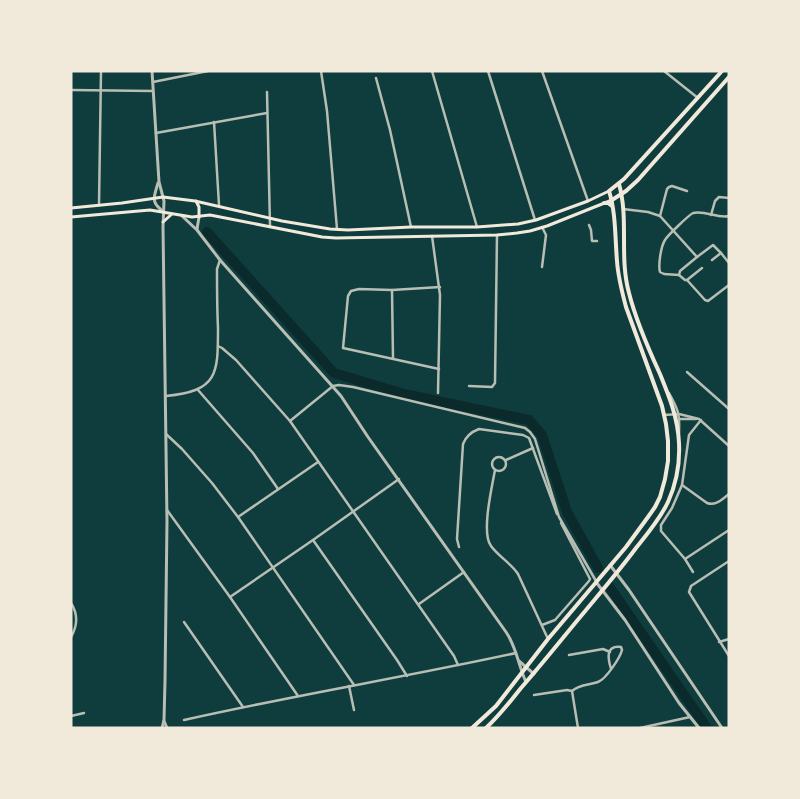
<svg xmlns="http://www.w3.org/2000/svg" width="800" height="799" font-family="Signika,sans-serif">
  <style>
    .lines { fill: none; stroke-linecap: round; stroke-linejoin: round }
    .river { stroke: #0a2a2b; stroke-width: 10 }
    .minor { stroke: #b8beb3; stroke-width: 2.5 }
    .tertiary { stroke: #b8beb3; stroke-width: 3 }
    .secondary { stroke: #f1e9da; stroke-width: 3 }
    .primary { stroke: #f1e9da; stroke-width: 4 }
  </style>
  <rect width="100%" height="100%" fill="#0f3d3e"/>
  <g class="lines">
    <g class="river">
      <path d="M207 232 334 373 404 394 529 420 542 435 567 512 598 568"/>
      <path d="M609 586 707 728"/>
    </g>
    <g class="minor">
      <path d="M321 71 327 111 337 229"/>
      <path d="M432 71 477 227"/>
      <path d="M488 71 535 220"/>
      <path d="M542 71 588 201"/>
      <path d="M664 71 698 98"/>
      <path d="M376 78 390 130 411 227"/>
      <path d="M153 82 208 71"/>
      <path d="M71 90 153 91"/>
      <path d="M267 92 270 226"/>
      <path d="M214 122 219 205"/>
      <path d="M156 133 267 113"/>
      <path d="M99 205 101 71"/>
      <path d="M623 209 648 212 660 216 697 257"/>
      <path d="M711 215 715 201 719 197 729 198"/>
      <path d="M660 216 667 189 669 187 672 186 687 191"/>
      <path d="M589 225 591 230 592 241H597"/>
      <path d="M432 236 440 295 438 393"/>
      <path d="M721 253 729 263"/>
      <path d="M542 267 546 235 542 227"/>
      <path d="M702 268 687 280H685L679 275 664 274 660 272C658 265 661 246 665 240 667 236 689 215 693 213 705 210 718 219 729 216"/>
      <path d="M679 275 680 271 697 257 713 245 721 253 712 260"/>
      <path d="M687 280 705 300 708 301 729 285"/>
      <path d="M392 290 393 358"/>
      <path d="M218 346 222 348 236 360 290 421 454 656 458 665"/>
      <path d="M439 369 343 348 348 296 351 291 359 289 392 290 440 287"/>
      <path d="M687 372 729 409"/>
      <path d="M469 386 492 387 495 383 497 235"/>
      <path d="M198 390 253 453 278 489"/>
      <path d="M669 393C678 409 680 414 679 433"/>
      <path d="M166 396C218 391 218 374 218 328 217 308 217 289 217 269L220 260"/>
      <path d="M664 415 679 414 699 419 729 446"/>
      <path d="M680 419H696"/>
      <path d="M290 421 333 386 339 385 353 387 525 428 530 432 535 439 559 517 596 581"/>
      <path d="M166 434 182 449 212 483 238 517 354 685"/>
      <circle cx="499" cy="464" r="7"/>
      <path d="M506 460 533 448"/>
      <path d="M495 470C492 487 481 533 491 546 499 557 511 563 518 574L548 639"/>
      <path d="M682 485 707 503C716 506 721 500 729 494"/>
      <path d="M167 510 230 597 298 696"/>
      <path d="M238 517 318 462"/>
      <path d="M313 540 397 660 407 676"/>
      <path d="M459 547 457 539 463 444C466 436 471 432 479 429L523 435 529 438 557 514"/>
      <path d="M685 559 729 530"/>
      <path d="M729 561 691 586 689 592 729 656"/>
      <path d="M693 572 685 559 661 531V525L672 508 682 485 689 435 701 420"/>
      <path d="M230 597 313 540 399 479"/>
      <path d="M71 603C78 614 78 625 71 637"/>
      <path d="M419 604 464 572"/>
      <path d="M184 622 243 707"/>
      <path d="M542 625 555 620 589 581 590 579 561 523"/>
      <path d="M719 642 729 639"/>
      <path d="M569 655 603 649 610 652"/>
      <path d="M349 686 354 710"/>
      <path d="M534 695 567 690 572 691"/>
      <path d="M71 716 84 713"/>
      <path d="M184 720C295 695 406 677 516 653"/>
      <path d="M578 728 572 691C579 684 590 685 598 682 606 679 620 658 622 650L621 647C605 645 608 659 611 669"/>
      <path d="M640 728 690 717"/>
    </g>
    <g class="tertiary">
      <path d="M152 71 159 182 164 201 163 227 167 521 165 681 164 720 162 728"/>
      <path d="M158 183C154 197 150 202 164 212"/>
      <path d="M182 216 197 230 220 260 341 396 368 437 506 632C517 648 518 665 526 682"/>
      <path d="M197 229 199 217"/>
      <path d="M610 565 629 590 722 728"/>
      <path d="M596 582 625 620 679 703 699 728"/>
      <path d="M519 661 534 674"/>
      <path d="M164 721 167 728"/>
    </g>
    <g class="secondary">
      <path d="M196 201 199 207V217"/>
      <path d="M71 208 122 203 163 197 195 201 282 221 330 229 348 230 411 227H477L518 224 536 220 588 201 609 191"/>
      <path d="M71 217 150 210 192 217 210 215 322 237 336 238 497 235 517 233 530 231 547 226 612 200"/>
      <path d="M163 222 172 214"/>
    </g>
    <g class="primary">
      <path d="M612 200 626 191 638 180 729 77"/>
      <path d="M604 203H608L612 206"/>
      <path d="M472 728 496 706 548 639 626 547 648 517 655 507 660 497 665 479 668 461V441L666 424 662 406 626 307C622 292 618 277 617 261 615 238 616 213 609 191L624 179 722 71"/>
      <path d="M486 728C499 716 510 702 521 688 542 664 561 640 581 616 600 593 619 571 636 548 648 533 660 519 668 502 676 484 680 462 679 443 678 418 669 396 660 374 648 348 636 321 629 293 619 257 629 219 619 184"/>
    </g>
  </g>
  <rect width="800" height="799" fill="none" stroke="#f1e9da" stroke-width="145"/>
</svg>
